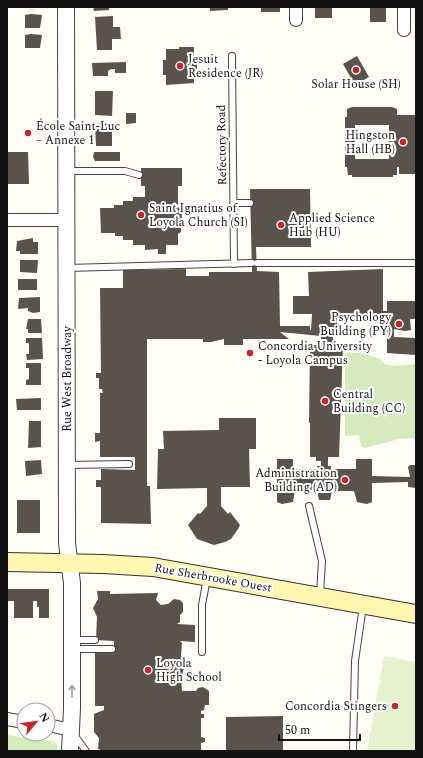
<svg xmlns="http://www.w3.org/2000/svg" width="423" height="758" font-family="Spectral,serif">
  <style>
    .green { fill: #d5ebbd }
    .pitch { fill: #e6f2cf }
    .building { fill: #5a524d; fill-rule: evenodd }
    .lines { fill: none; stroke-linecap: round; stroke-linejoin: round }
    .service-casing { stroke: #444; stroke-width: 8 }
    .minor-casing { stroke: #444; stroke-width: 14 }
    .tertiary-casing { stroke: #444; stroke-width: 18 }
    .secondary-casing { stroke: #333; stroke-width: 20 }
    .service { stroke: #fff; stroke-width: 6 }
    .minor { stroke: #fff; stroke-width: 12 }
    .tertiary { stroke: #fff; stroke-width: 16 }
    .secondary { stroke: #fff6b0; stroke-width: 18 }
    .oneway { stroke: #a0a0a0 }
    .poi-dot { fill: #c4262e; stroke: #fff; stroke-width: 1.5 }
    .labels { text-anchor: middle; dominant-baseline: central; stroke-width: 4; stroke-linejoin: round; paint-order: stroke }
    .poi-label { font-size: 12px; fill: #111; stroke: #fff; text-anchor: start }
    .street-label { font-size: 12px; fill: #111; stroke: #fff }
  </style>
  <rect width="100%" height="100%" fill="#fffdf5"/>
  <g class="green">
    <path d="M345 353H362L380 359 385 364 392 366 416 364V438L399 439 364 448 361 446 359 435 345 436Z"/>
    <path d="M7 735 53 741 57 744V751H7Z"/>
  </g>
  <path class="pitch" d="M384 656 416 662V751H367Z"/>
  <g class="building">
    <path d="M93 7H109V10L94 11Z"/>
    <path d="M210 7H228V10L210 11Z"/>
    <rect x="261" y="7" width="19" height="5"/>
    <rect x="315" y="7" width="17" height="11"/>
    <rect x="370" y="7" width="16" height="15"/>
    <path d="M31 14 42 15 40 28H25V15Z"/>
    <path d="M113 16V27H120L121 39H112V50H97L95 17Z"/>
    <path d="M31 34 42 35 40 48H25V35Z"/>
    <path d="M179 47H194V58H197V72H194V83L166 85V75H163V60H166V49H179Z"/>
    <path d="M357 56 369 77 355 85 343 64Z"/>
    <path d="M126 62V73H115V69H111L108 71V76H93L92 63Z"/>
    <path d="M95 91H113L112 116 95 115Z"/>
    <path d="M352 107H392L397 109V115H416V174H399V167H397V175H393V177H352V175H348L347 167H345V117H347V109ZM355 125H389V159H355Z"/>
    <path d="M126 113H136V123L126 124Z"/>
    <path d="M112 123V146H96L95 124Z"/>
    <path d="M7 152H28L29 184H7Z"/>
    <path d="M120 152V161H95L93 157 94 152Z"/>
    <path d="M141 168H182V186H178V207L182 210 181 232 178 234V245H166V254H158V249L145 250V245H133V240H123V236H115V233H101L100 208H114V205H123V201H133V197H145V186H141Z"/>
    <path d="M250 189H310L311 247H256L257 271 279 272 280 326H310V330H311L312 314H293V296H309L308 272 383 269V311H387V301H416V319H410L411 330 405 331 394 329V337L416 338V355L387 353V318H337V336H333V345H343L339 457H328V466H331V469H356V459H372V476L410 477 408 467 410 465H416V488L408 487V482L372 483V502L367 504 357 502 354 491H332L330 500H319L317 490H295L293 502 282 504 277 502V459H293V469H318L317 466H321V461H316V457H310V423H309L310 345H321V336L280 332 289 339H243V345H224V339L211 342H203V339H147V486H150L151 524 101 523V487H96V480H101V469L135 470V457H100V441L95 442V433H100V393H103L102 389H99V378H96V373H101L100 288H123V270L186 269V276H209V272H252Z"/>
    <path d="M33 238V242H38V254H20V251H16L17 241Z"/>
    <path d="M20 260H38L37 273 20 272Z"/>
    <rect x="18" y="279" width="19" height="11"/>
    <path d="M40 297V312L33 313 28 311V308L18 309 19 298Z"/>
    <path d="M28 319H41L42 333H28V329H26Z"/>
    <path d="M26 338H42L43 359 27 360 26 354H29V343H26Z"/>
    <path d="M26 363H41V385H26V380L29 379V368H26Z"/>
    <path d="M41 398V410H17L16 399Z"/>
    <path d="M219 418H256V449H249L250 487H221V506L228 514 230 512 240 525 238 529 231 539 225 542 214 545 197 539 188 525 198 513 200 514 207 506V488L157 489 158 449H164L163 431 219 430Z"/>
    <path d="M29 421H41V447L28 448Z"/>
    <path d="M41 460 42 474 26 476 25 461Z"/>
    <rect x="17" y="500" width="23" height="33"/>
    <path d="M7 589H49V618H39V607H37V601H33V618H14V601H7Z"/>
    <path d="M97 591H110V594L158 593 156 600 161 605 168 604 174 599 180 600 183 603V612L180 615V622L177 624 195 625V642L180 641 182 643 181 655 184 668 181 679 182 691H196L198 688 203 687 209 691V705H205L204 710 201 711V714H204V718H201V737L205 738V742L201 743V751H104L98 749 99 738 94 732V714L104 710V706H95V652H114V641L96 640 97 617 93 608 98 599Z"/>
    <path d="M283 716V751H226V717Z"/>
  </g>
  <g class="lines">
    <g class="service-casing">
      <g id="service">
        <path d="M232 56 234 264"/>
        <path d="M68 171H125L139 175"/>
        <path d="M234 203H250"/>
        <path d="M257 263H416"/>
        <path d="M67 268 252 263"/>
        <path d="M68 465 129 464"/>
        <path d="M309 506 322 561 320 595"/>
        <path d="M72 640H95"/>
        <path d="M73 649H112"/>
        <path d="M202 652V605L207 578"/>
        <path d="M75 736 86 751"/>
        <path d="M353 751 355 661 363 606"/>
      </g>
    </g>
    <g class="minor-casing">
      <g id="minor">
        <path d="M296 7V20"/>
        <path d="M404 7V30"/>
        <path d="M7 220H67"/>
        <path d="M7 719 24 722"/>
        <path d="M48 725 71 730"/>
      </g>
    </g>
    <g class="tertiary-casing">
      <path id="tertiary" d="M66 7 67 543 72 583V708L70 751"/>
    </g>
    <g class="secondary-casing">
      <path id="secondary" d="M7 562 103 564 153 567 416 614"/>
    </g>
    <use href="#service" class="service"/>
    <use href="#minor" class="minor"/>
    <use href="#tertiary" class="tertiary"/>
    <use href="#secondary" class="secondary"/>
  </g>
  <defs><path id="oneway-shaft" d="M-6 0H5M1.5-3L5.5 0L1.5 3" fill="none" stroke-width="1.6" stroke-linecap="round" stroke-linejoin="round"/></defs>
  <use class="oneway" href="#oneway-shaft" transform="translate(72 691) rotate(-90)"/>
  <g class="poi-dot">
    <circle cx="180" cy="66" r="4"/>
    <circle cx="356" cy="70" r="4"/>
    <circle cx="28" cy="133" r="4"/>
    <circle cx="403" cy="142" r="4"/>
    <circle cx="141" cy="215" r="4"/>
    <circle cx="281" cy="225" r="4"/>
    <circle cx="399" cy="324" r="4"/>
    <circle cx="250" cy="353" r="4"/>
    <circle cx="325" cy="401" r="4"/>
    <circle cx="345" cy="480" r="4"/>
    <circle cx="148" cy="670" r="4"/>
    <circle cx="395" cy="706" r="4"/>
  </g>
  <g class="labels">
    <g class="poi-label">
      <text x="188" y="59">Jesuit<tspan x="188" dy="14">Residence (JR)</tspan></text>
      <text x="356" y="84" text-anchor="middle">Solar House (SH)</text>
      <text x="36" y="126">École Saint-Luc<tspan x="36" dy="14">– Annexe 1</tspan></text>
      <text x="395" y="135" text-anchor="end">Hingston<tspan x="395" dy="14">Hall (HB)</tspan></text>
      <text x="149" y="208">Saint Ignatius of<tspan x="149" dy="14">Loyola Church (SI)</tspan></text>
      <text x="289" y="218">Applied Science<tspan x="289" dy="14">Hub (HU)</tspan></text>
      <text x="391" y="317" text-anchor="end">Psychology<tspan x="391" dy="14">Building (PY)</tspan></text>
      <text x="258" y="346">Concordia University<tspan x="258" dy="14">- Loyola Campus</tspan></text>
      <text x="333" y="394">Central<tspan x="333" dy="14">Building (CC)</tspan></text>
      <text x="337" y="473" text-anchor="end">Administration<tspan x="337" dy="14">Building (AD)</tspan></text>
      <text x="156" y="663">Loyola<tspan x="156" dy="14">High School</tspan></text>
      <text x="387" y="706" text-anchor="end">Concordia Stingers</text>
    </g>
    <g class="street-label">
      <text transform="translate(222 145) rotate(-91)">Refectory Road</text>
      <text transform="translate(67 379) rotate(-90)">Rue West Broadway</text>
      <text transform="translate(213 578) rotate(10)">Rue Sherbrooke Ouest</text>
    </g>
  </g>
  <rect width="423" height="758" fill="none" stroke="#111111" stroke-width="16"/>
  <g transform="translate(36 722) rotate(61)"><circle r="19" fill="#ffffff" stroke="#a0a0a0"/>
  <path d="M0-3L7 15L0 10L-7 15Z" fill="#c4262e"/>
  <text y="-6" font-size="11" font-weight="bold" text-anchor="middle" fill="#111111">N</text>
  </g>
  <path d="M279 734v6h81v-6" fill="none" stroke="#111111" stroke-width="2"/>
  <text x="285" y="734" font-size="12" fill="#111111" stroke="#ffffff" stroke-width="3" paint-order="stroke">50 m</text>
</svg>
